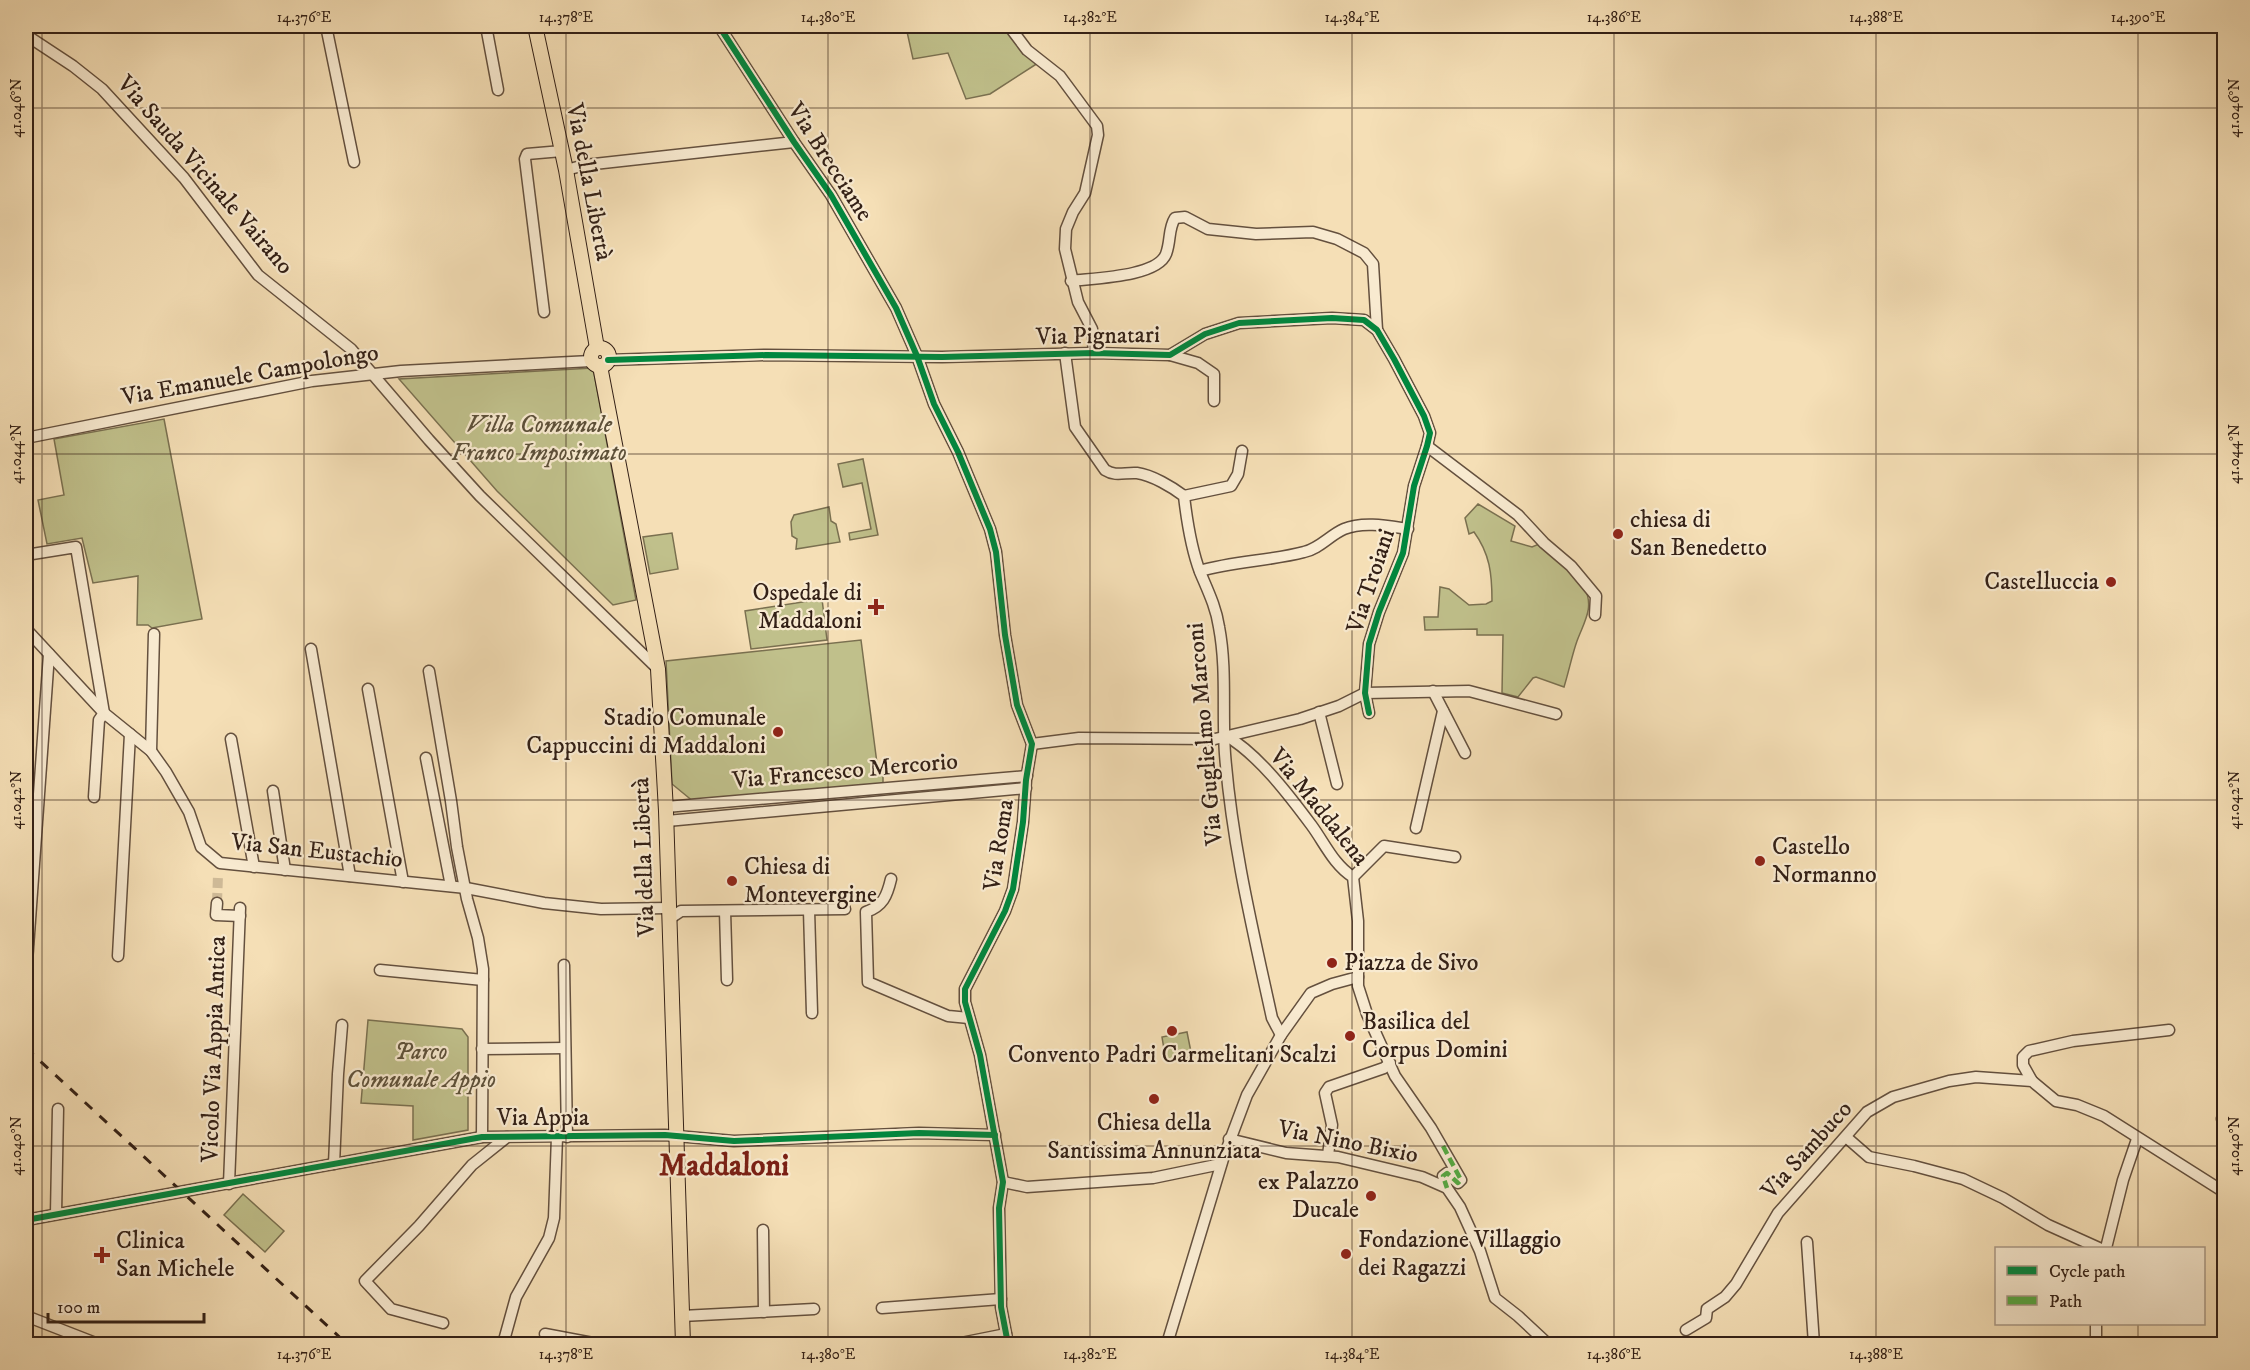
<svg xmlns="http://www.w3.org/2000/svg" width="2250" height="1370" font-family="'IM FELL DW Pica',serif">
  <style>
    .green { fill: #c0c08b; stroke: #7a7050; stroke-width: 1.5 }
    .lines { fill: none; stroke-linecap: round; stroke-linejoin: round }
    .minor-tunnel { stroke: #ceb996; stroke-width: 10; stroke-dasharray: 10 5; stroke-linecap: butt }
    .minor-casing { stroke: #64503e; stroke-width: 13 }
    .major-casing { stroke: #332016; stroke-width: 16 }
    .minor { stroke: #f8ead0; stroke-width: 10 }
    .major { stroke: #f5dfb6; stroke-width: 14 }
    .rail { stroke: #332016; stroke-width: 3; stroke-dasharray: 10 10; stroke-linecap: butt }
    .quiet { stroke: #54aa42; stroke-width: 4.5; stroke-dasharray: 9 4.5; stroke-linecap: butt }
    .cycleway-casing { stroke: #f8ead0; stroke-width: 10 }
    .cycleway { stroke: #00873e; stroke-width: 6 }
    .ticks { fill: none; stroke: #332016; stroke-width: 1.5; stroke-opacity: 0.45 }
    .poi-dot { fill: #8f2418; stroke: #f8ead0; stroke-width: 2 }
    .labels { text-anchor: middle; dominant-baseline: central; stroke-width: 4.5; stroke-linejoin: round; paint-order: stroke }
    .street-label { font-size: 24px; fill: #332016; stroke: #f8ead0 }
    .park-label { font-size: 24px; font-style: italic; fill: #5d5039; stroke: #f8ead0 }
    .poi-label { font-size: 24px; fill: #332016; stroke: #f8ead0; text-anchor: start }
    .district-label { font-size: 30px; font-weight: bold; fill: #7a1f14; stroke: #f8ead0 }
    .neatline { fill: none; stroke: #332016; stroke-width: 2 }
    .ticks-label { font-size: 15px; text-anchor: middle; fill: #332016 }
  </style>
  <rect width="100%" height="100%" fill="#f5dfb6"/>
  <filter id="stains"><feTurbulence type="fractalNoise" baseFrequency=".00333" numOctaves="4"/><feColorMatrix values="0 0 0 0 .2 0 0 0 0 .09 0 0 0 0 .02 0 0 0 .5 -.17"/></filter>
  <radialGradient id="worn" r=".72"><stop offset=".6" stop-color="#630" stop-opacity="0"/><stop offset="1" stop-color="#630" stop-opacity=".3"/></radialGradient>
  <g class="green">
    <path d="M836 26H1004L1038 63 990 94 966 99 948 53 913 59 906 27 840 33Z"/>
    <path d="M593 368 636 600 613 605 497 491 399 379Z"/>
    <path d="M164 419 202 619 152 628 148 625H137L138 576 93 583 82 538 47 544 38 500 64 495 54 439Z"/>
    <path d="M863 459 878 535 850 540 849 533 871 529 862 483 843 487 838 464Z"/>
    <path d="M1478 504 1515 526 1511 541 1532 547 1539 544C1554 557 1574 570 1584 587 1595 607 1584 622 1577 641 1572 655 1569 671 1564 687L1536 677 1533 678 1518 697 1502 693 1503 635H1477V629L1425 630 1424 617H1438L1440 587 1449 589 1469 605 1486 604 1492 601C1492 574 1490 554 1474 532L1469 534 1465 518Z"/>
    <path d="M829 507 831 521 836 524 840 542 796 549 797 539 792 536 791 522 794 515Z"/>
    <path d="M672 533 678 569 650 574 643 537Z"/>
    <path d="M822 599 827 640 751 649 745 611Z"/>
    <path d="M861 640 878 771 883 775V784L694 802 672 784 666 661Z"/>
    <path d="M368 1020 462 1029 468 1037V1130L413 1140V1106L361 1103Z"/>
    <path d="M1187 1032 1192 1057 1166 1061 1162 1037Z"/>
    <path d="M243 1194 284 1231 265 1252 224 1215Z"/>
  </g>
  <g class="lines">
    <path class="minor-tunnel" d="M217 903 218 875"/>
    <g class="minor-casing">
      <g id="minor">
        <path d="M326 26 354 162"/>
        <path d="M486 26 498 90"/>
        <path d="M719 26 794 142 831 195 896 308 917 356 934 404 958 452 990 529 996 552 1005 635 1017 705 1032 744 1026 780 1023 822 1013 889 1005 911 965 989V1002L980 1055 1003 1182 999 1208 1001 1307 1008 1344"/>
        <path d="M1009 26 1027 50 1060 76 1097 126 1098 135 1085 193 1073 212 1066 229 1065 249 1078 302 1092 329 1094 353"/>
        <path d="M26 35 73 66 102 89 184 178 258 275 351 349 429 440 480 496 658 669"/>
        <path d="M566 170 585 165 794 142"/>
        <path d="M1071 281C1094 278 1157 277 1166 254 1171 241 1168 229 1175 218L1185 217 1208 229 1256 234 1313 232 1337 239 1364 253 1373 264 1377 330"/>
        <path d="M544 312 525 159 527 154 562 151"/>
        <path d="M1065 353 1075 427 1105 470C1116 477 1125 472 1137 473 1152 475 1172 487 1184 496 1187 522 1191 548 1200 572 1208 591 1216 607 1219 627 1227 669 1222 712 1225 754 1232 844 1253 931 1272 1018L1281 1035"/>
        <path d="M1170 355 1198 363 1214 374V401"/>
        <path d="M608 360 766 355 942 357 1094 353 1170 355 1205 334 1239 323 1332 318 1364 320 1377 330 1394 359 1424 416 1430 433 1427 446 1414 486 1403 553 1379 612 1369 644 1365 693 1369 713"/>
        <path d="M26 438 312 381 401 371 591 361"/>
        <path d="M1427 446 1518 515 1544 543 1571 566 1596 596 1595 615"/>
        <path d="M1184 496 1231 486 1238 474 1242 451"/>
        <path d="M26 555 76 547 104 713 99 720 94 797"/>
        <path d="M1200 571C1234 561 1270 561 1304 552 1319 549 1330 535 1344 529 1363 521 1388 526 1408 529"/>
        <path d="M26 629 104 713 151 751 166 772 189 812 201 847 220 863 466 888 544 903 601 909 669 908"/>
        <path d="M311 649 350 876"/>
        <path d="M429 671 451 801 457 847 467 899 478 938 483 969 482 1137"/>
        <path d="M368 689 403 882"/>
        <path d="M1433 691 1465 753"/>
        <path d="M1319 712 1337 784"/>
        <path d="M1225 735C1258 754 1289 795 1312 826 1325 844 1334 865 1353 877L1358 921V986L1367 1014 1395 1076 1431 1128 1461 1180 1458 1183 1447 1173 1443 1176 1447 1188"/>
        <path d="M231 739 254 867"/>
        <path d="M1032 744 1079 738 1215 739 1300 719 1339 706 1365 693 1469 691 1556 714"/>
        <path d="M151 751 154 634"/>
        <path d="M426 758 451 886"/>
        <path d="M273 791 285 870"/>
        <path d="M666 807 1027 776"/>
        <path d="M667 821 1026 788"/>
        <path d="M1416 828 1443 711"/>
        <path d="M1353 877 1384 846 1455 857"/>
        <path d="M891 879C887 896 883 906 866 912L868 982 948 1016 969 1018"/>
        <path d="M217 903 216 915 240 916"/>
        <path d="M809 910 812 1013"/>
        <path d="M725 911 727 980"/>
        <path d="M669 919 681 911 845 909"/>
        <path d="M118 956 130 734"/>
        <path d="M27 962 49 654"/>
        <path d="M564 965 567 1137"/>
        <path d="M380 970 483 980"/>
        <path d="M482 1049 565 1048"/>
        <path d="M2032 1081 2023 1065V1057L2029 1051 2073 1041 2169 1030"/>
        <path d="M2222 1119 2224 1121"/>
        <path d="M1846 1137 1869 1157 1914 1166 1963 1179 2003 1198 2048 1225 2099 1248"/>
        <path d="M1229 1139 1286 1153 1338 1157 1422 1177 1447 1188 1460 1207 1480 1251 1495 1298 1518 1316 1548 1344"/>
        <path d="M1328 1155 1332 1125 1325 1093 1329 1087 1384 1068 1390 1063"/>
        <path d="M334 1164 338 1074 342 1025"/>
        <path d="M1003 1182 1027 1187 1153 1178 1221 1164"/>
        <path d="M229 1184 240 908"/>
        <path d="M56 1214 58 1109"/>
        <path d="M26 1220 482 1137 665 1135 734 1141 919 1133 995 1135"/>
        <path d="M763 1230 764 1312"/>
        <path d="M1807 1242 1814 1344"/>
        <path d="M2106 1248 2123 1180 2137 1139"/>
        <path d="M882 1308 1001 1299"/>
        <path d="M26 1316 98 1344"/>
        <path d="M682 1316 814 1309"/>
        <path d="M443 1323 391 1309 365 1281 419 1226 472 1165 507 1137"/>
        <path d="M1686 1330 1706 1318 1707 1309 1725 1297 1736 1284 1778 1213 1867 1112 1893 1097 1949 1081 1976 1077 2032 1081 2056 1101 2077 1105 2104 1116 2224 1192"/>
        <path d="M545 1334 598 1344"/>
        <path d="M60 1344 84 1340"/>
        <path d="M503 1344 516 1297 549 1238 554 1218 557 1137"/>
        <path d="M956 1344 1006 1334"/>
        <path d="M1167 1344 1223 1159 1247 1095 1281 1035 1311 993 1332 984 1358 977"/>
        <path d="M2096 1344V1324"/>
      </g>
    </g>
    <g class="major-casing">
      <g id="major">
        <path d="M535 26 566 170 597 348"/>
        <circle cx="600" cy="357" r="9"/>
        <path d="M600 366 658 669 666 811 683 1344"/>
      </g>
    </g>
    <use href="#minor" class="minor"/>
    <use href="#major" class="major"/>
    <path class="rail" d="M26 1048 347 1344"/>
    <path class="quiet" d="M1443 1146 1461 1180 1458 1183 1447 1173 1443 1176 1447 1188"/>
    <g class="cycleway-casing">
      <g id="cycleway">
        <path d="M719 26 794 142 831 195 896 308 917 356 934 404 958 452 990 529 996 552 1005 635 1017 705 1032 744 1026 780 1023 822 1013 889 1005 911 965 989V1002L980 1055 1003 1182 999 1208 1001 1307 1008 1344"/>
        <path d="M608 360 766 355 942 357 1094 353 1170 355 1205 334 1239 323 1332 318 1364 320 1377 330 1394 359 1424 416 1430 433 1427 446 1414 486 1403 553 1379 612 1369 644 1365 693 1369 713"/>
        <path d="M26 1220 482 1137 665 1135 734 1141 919 1133 995 1135"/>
      </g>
    </g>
    <use href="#cycleway" class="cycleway"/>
  </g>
  <path class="ticks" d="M42 26V1344M304 26V1344M566 26V1344M828 26V1344M1090 26V1344M1352 26V1344M1614 26V1344M1876 26V1344M2138 26V1248M26 108H2224M26 454H2224M26 800H2224M26 1146H2224M2138 1324V1344"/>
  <g class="poi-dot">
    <circle cx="1618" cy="534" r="6"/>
    <circle cx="2111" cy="582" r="6"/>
    <path d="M873 598h6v6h6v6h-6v6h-6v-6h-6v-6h6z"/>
    <circle cx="778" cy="732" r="6"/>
    <circle cx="1760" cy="861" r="6"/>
    <circle cx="732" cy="881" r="6"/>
    <circle cx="1332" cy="963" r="6"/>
    <circle cx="1172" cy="1031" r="6"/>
    <circle cx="1350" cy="1036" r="6"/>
    <circle cx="1154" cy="1099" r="6"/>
    <circle cx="1371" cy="1196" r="6"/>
    <circle cx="1346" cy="1254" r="6"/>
    <path d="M99 1246h6v6h6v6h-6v6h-6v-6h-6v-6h6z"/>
  </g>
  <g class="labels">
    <g class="street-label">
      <text transform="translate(830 162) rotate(57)">Via Brecciame</text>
      <text transform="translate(205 175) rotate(49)">Via Sauda Vicinale Vairano</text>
      <text transform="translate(589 182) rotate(79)">Via della Libertà</text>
      <text transform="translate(1098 336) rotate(-1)">Via Pignatari</text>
      <text transform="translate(250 375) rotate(-10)">Via Emanuele Campolongo</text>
      <text transform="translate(1371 581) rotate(-72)">Via Troiani</text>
      <text transform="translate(1205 734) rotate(-95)">Via Guglielmo Marconi</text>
      <text transform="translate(845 771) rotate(-5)">Via Francesco Mercorio</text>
      <text transform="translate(1319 807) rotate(51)">Via Maddalena</text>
      <text transform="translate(999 845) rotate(-81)">Via Roma</text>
      <text transform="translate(317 851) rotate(6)">Via San Eustachio</text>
      <text transform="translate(644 857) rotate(-92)">Via della Libertà</text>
      <text transform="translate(214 1049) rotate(-88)">Vicolo Via Appia Antica</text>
      <text x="543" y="1118">Via Appia</text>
      <text transform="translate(1348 1142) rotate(11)">Via Nino Bixio</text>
      <text transform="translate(1807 1150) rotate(-48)">Via Sambuco</text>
    </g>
    <g class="park-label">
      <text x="539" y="425">Villa Comunale<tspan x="539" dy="28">Franco Imposimato</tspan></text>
      <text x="421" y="1052">Parco<tspan x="421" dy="28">Comunale Appio</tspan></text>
    </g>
    <g class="poi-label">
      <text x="1630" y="520">chiesa di<tspan x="1630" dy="28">San Benedetto</tspan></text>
      <text x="2099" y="582" text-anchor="end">Castelluccia</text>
      <text x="862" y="593" text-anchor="end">Ospedale di<tspan x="862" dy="28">Maddaloni</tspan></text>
      <text x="766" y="718" text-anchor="end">Stadio Comunale<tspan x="766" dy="28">Cappuccini di Maddaloni</tspan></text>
      <text x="1772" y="847">Castello<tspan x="1772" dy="28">Normanno</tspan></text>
      <text x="744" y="867">Chiesa di<tspan x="744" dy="28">Montevergine</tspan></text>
      <text x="1344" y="963">Piazza de Sivo</text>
      <text x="1362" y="1022">Basilica del<tspan x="1362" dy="28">Corpus Domini</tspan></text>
      <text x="1172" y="1055" text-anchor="middle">Convento Padri Carmelitani Scalzi</text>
      <text x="1154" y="1123" text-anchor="middle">Chiesa della<tspan x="1154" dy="28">Santissima Annunziata</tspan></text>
      <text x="1359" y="1182" text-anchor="end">ex Palazzo<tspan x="1359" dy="28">Ducale</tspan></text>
      <text x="1358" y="1240">Fondazione Villaggio<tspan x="1358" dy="28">dei Ragazzi</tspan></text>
      <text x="116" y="1241">Clinica<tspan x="116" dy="28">San Michele</tspan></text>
    </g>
    <g class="district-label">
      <text x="724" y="1166">Maddaloni</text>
    </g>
  </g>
  <rect width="2250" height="1370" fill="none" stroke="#f5dfb6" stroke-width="66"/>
  <rect x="1995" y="1247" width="210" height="78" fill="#f8ead0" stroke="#a99986" stroke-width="1.5"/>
  <rect x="2007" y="1266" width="30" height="9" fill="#00873e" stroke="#a99986" stroke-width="1.5"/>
  <text x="2049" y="1277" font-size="18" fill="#332016">Cycle path</text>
  <rect x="2007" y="1296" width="30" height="9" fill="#54aa42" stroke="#a99986" stroke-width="1.5"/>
  <text x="2049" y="1307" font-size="18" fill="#332016">Path</text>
  <path d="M48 1313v9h156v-9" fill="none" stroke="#332016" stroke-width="3"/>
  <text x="57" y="1313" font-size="18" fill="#332016" stroke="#f8ead0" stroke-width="4.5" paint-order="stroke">100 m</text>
  <rect x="33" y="33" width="2184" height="1304" class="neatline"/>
  <g class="ticks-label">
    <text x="304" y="22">14.376°E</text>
    <text x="566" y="22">14.378°E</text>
    <text x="828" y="22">14.380°E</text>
    <text x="1090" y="22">14.382°E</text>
    <text x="1352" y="22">14.384°E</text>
    <text x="1614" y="22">14.386°E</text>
    <text x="1876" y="22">14.388°E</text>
    <text x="2138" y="22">14.390°E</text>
    <text transform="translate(16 108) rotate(-90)" y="5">41.046°N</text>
    <text transform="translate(2234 108) rotate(-90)" y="5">41.046°N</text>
    <text transform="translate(16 454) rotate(-90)" y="5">41.044°N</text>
    <text transform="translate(2234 454) rotate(-90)" y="5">41.044°N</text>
    <text transform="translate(16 800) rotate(-90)" y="5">41.042°N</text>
    <text transform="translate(2234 800) rotate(-90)" y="5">41.042°N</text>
    <text transform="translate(16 1146) rotate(-90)" y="5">41.040°N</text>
    <text transform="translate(2234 1146) rotate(-90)" y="5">41.040°N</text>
    <text x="304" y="1359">14.376°E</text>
    <text x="566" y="1359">14.378°E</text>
    <text x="828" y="1359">14.380°E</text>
    <text x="1090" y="1359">14.382°E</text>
    <text x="1352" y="1359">14.384°E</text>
    <text x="1614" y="1359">14.386°E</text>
    <text x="1876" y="1359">14.388°E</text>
  </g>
  <rect width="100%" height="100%" filter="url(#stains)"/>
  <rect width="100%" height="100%" fill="url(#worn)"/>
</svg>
